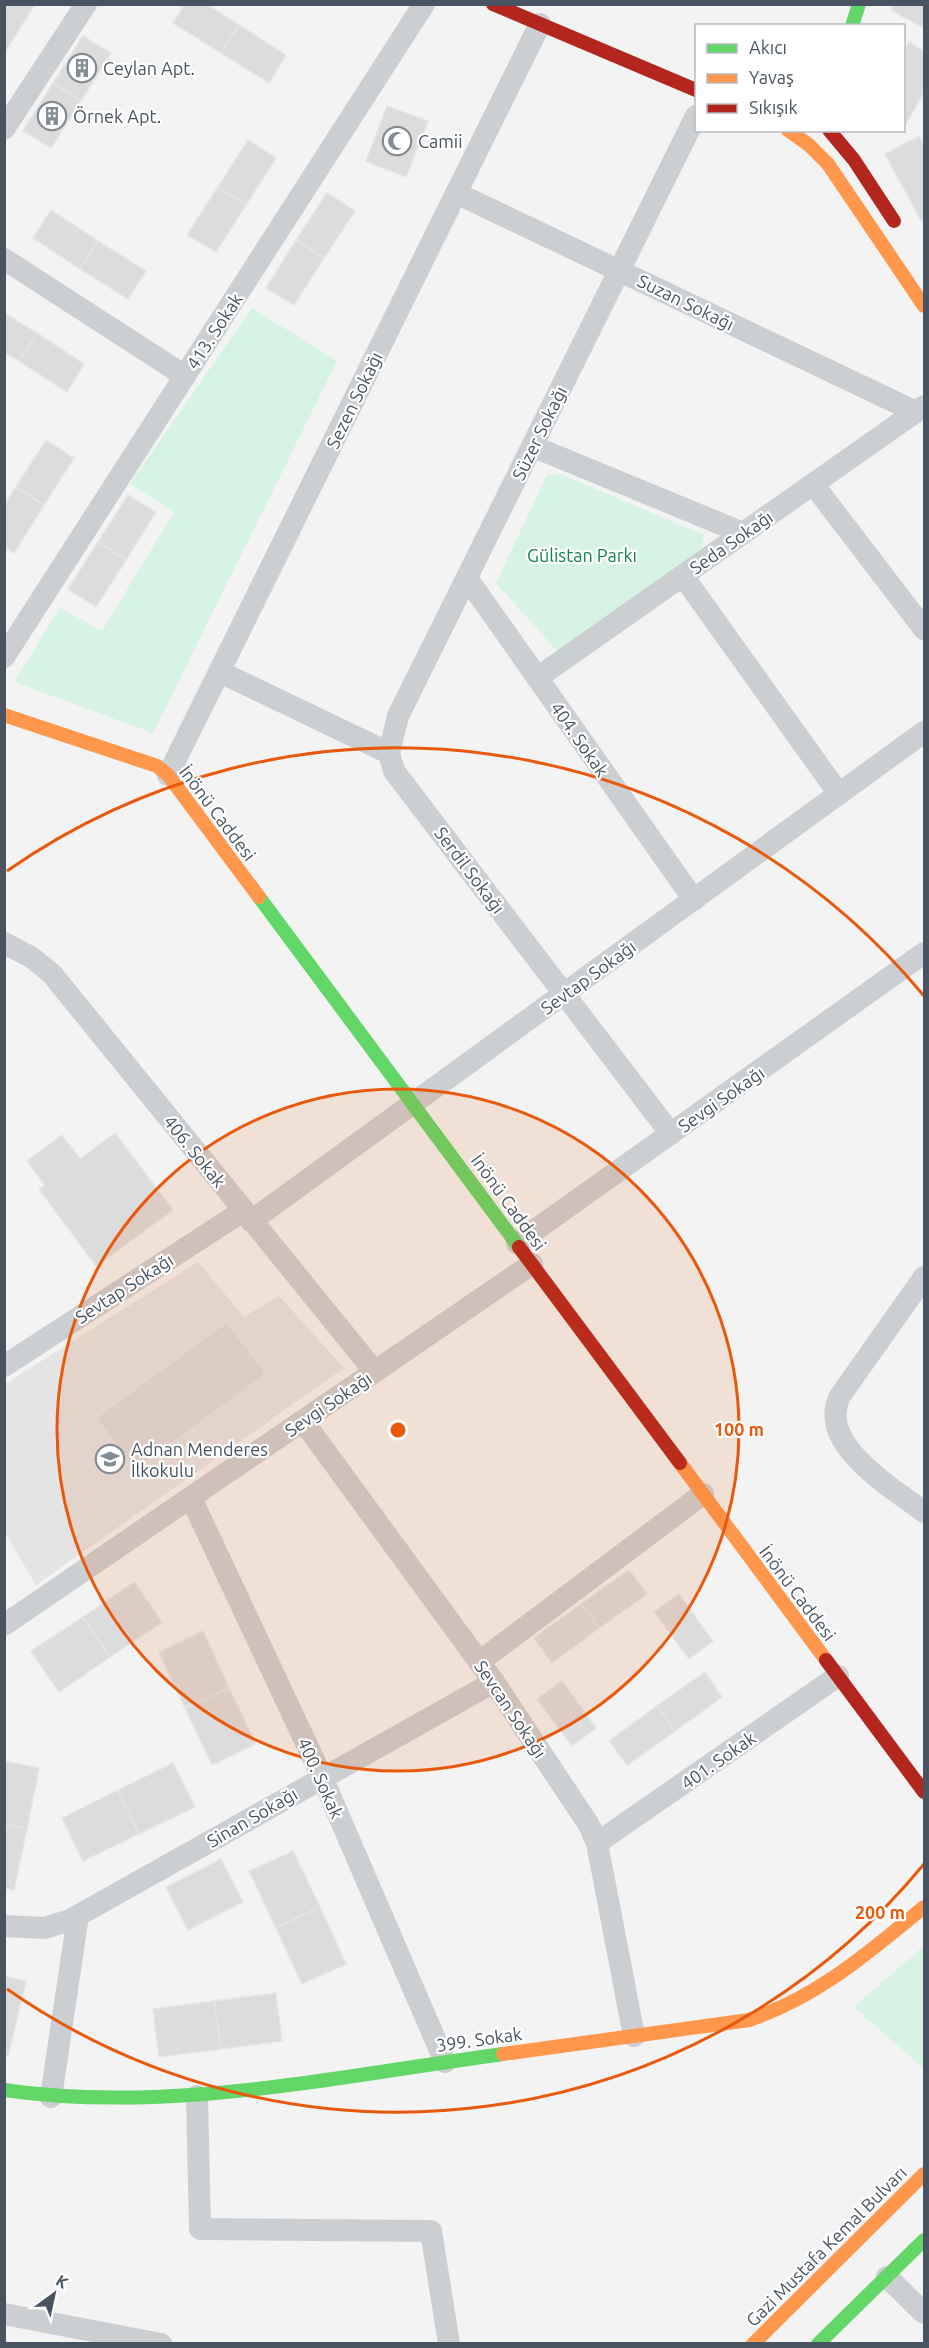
<svg xmlns="http://www.w3.org/2000/svg" width="929" height="2348" font-family="Ubuntu,sans-serif">
  <style>
    .education { fill: #e4e4e5 }
    .green { fill: #d7f3e3 }
    .building { fill: #dcdcdd; stroke: #e5e5e6; stroke-width: 1.5 }
    .lines { fill: none; stroke-linecap: round; stroke-linejoin: round }
    .street { stroke: #cccfd2; stroke-width: 22 }
    .fast { stroke: #63d668; stroke-width: 14 }
    .slow { stroke: #ff974d; stroke-width: 14 }
    .jam { stroke: #b3261e; stroke-width: 14 }
    .ring { fill: none; stroke: #e8590c; stroke-width: 3 }
    .labels { text-anchor: middle; dominant-baseline: central; stroke-width: 4.5; stroke-linejoin: round; paint-order: stroke }
    .poi-label { font-size: 18px; fill: #485461; stroke: #fff; text-anchor: start }
    .street-label { font-size: 18px; fill: #485461; stroke: #fff }
    .park-label { font-size: 18px; fill: #128350; stroke: #fff }
    .centre { fill: #e8590c; stroke: #fff; stroke-width: 3 }
    .ring-label { font-size: 18px; text-anchor: middle; font-weight: bold; fill: #e8590c; stroke: #fff; stroke-width: 4.5; stroke-linejoin: round; paint-order: stroke }
  </style>
  <rect width="100%" height="100%" fill="#f3f3f3"/>
  <path class="education" d="M198 1262 244 1317 279 1296 344 1368 36 1585 5 1533V1384Z"/>
  <g class="green">
    <path d="M252 308 337 361 153 733 14 682 60 608 102 631 174 512 130 484Z"/>
    <path d="M561 474 704 535 702 550 559 653 496 583 547 475Z"/>
    <path d="M924 1946V2069L854 2007Z"/>
  </g>
  <g class="building">
    <path d="M4 4H35L5 52 4 51Z"/>
    <path d="M185 4H206L239 25 221 53 173 23Z"/>
    <path d="M894 4H924V28L891 10Z"/>
    <path d="M239 25 286 55 269 83 221 53Z"/>
    <path d="M83 36 111 53 81 101 53 83Z"/>
    <path d="M909 42 924 51V92L906 124 904 123V51Z"/>
    <path d="M53 83 81 101 51 148 23 131Z"/>
    <path d="M387 106 428 121 406 177 366 161Z"/>
    <path d="M919 136 924 145V221L922 222 885 154Z"/>
    <path d="M248 140 276 158 246 205 218 187Z"/>
    <path d="M218 187 246 205 216 252 187 235Z"/>
    <path d="M327 193 355 211 324 258 296 240Z"/>
    <path d="M51 210 98 241 80 269 33 238Z"/>
    <path d="M296 240 324 258 294 305 266 288Z"/>
    <path d="M98 241 146 271 128 299 80 269Z"/>
    <path d="M4 313 37 333 19 361 4 352Z"/>
    <path d="M37 333 84 364 67 392 19 361Z"/>
    <path d="M46 440 74 458 44 505 16 487Z"/>
    <path d="M16 487 44 505 14 553 4 547V506Z"/>
    <path d="M128 495 156 512 126 560 98 542Z"/>
    <path d="M98 542 126 560 96 607 68 589Z"/>
    <path d="M115 1133 173 1210 96 1266 39 1189 45 1185 27 1161 62 1135 80 1159Z"/>
    <path d="M227 1322 266 1374 135 1470 96 1418Z"/>
    <path d="M629 1570 647 1594 599 1628 581 1604Z"/>
    <path d="M134 1582 162 1622 110 1657 83 1617Z"/>
    <path d="M679 1594 713 1641 689 1659 654 1612Z"/>
    <path d="M581 1604 599 1628 552 1663 534 1638Z"/>
    <path d="M83 1617 110 1657 59 1692 31 1651Z"/>
    <path d="M203 1631 229 1688 185 1708 159 1652Z"/>
    <path d="M705 1672 722 1697 675 1731 657 1706Z"/>
    <path d="M562 1681 596 1728 572 1746 537 1699Z"/>
    <path d="M229 1688 256 1744 212 1765 185 1708Z"/>
    <path d="M657 1706 675 1731 627 1765 609 1741Z"/>
    <path d="M4 1761 39 1768 27 1829 4 1824Z"/>
    <path d="M173 1763 195 1807 139 1834 118 1790Z"/>
    <path d="M118 1790 139 1834 83 1861 62 1818Z"/>
    <path d="M4 1824 27 1829 14 1890 4 1888Z"/>
    <path d="M293 1851 320 1907 276 1928 249 1871Z"/>
    <path d="M221 1859 243 1902 188 1930 166 1887Z"/>
    <path d="M320 1907 346 1964 302 1984 276 1928Z"/>
    <path d="M4 1976 26 1981 8 2056 4 2055Z"/>
    <path d="M276 1993 282 2041 221 2049 214 2001Z"/>
    <path d="M214 2001 221 2049 159 2057 153 2009Z"/>
  </g>
  <g class="lines">
    <g class="street">
      <path d="M4 129 86 4"/>
      <path d="M456 193 916 412"/>
      <path d="M4 259 185 376"/>
      <path d="M532 446 743 533"/>
      <path d="M813 484 924 629"/>
      <path d="M683 576 839 794"/>
      <path d="M467 578 694 900"/>
      <path d="M4 657 424 4"/>
      <path d="M220 672 389 753 394 771 671 1134"/>
      <path d="M537 678 924 406"/>
      <path d="M389 753 398 716 696 116"/>
      <path d="M168 775 540 24"/>
      <path d="M4 943 31 957 52 974 375 1372"/>
      <path d="M251 1221 924 732"/>
      <path d="M517 1243 924 953"/>
      <path d="M924 1277 840 1396C816 1444 893 1488 924 1512"/>
      <path d="M4 1366 243 1211"/>
      <path d="M303 1421 494 1682 589 1825 597 1843 634 2036"/>
      <path d="M191 1498 322 1777 445 2062"/>
      <path d="M4 1625 532 1264"/>
      <path d="M479 1662 703 1494"/>
      <path d="M597 1843 838 1676"/>
      <path d="M4 1926 45 1928 70 1920 494 1682"/>
      <path d="M197 2096 200 2229 431 2231 449 2344"/>
      <path d="M51 2097 78 1916"/>
      <path d="M887 2277 924 2313"/>
      <path d="M4 2314 161 2344"/>
    </g>
    <g class="fast">
      <path d="M852 26 859 4"/>
      <path d="M259 897 519 1247"/>
      <path d="M4 2090C168 2114 340 2076 503 2054"/>
      <path d="M818 2344 924 2240"/>
    </g>
    <g class="slow">
      <path d="M788 130 809 145 828 164 924 306"/>
      <path d="M4 715 157 766 168 775 259 897"/>
      <path d="M680 1463 826 1660"/>
      <path d="M503 2054 749 2020C818 1997 869 1952 924 1907"/>
      <path d="M753 2344 924 2174"/>
    </g>
    <g class="jam">
      <path d="M493 4 696 90"/>
      <path d="M829 130 854 160 894 221"/>
      <path d="M519 1247 680 1463"/>
      <path d="M826 1660 924 1792"/>
    </g>
  </g>
  <circle cx="398" cy="1430" r="341" fill="#e8590c" fill-opacity=".12"/>
  <g class="ring">
    <circle cx="398" cy="1430" r="341"/>
    <path d="M924 1864A682 682 0 0 1 7 1989M7 871A682 682 0 0 1 924 996"/>
  </g>
  <defs>
    <g id="building-ring" transform="scale(1.5)"><circle r="9.5" fill="#fff" stroke="#848c94" stroke-width="1.5"/><path d="M-4-6H4V6H1V3H-1V6H-4ZM-2.5-4.3h1.7v1.8h-1.7ZM.8-4.3h1.7v1.8H.8ZM-2.5-1h1.7V.8h-1.7ZM.8-1h1.7V.8H.8Z" fill="#848c94"/></g>
    <g id="mosque-ring" transform="scale(1.5)"><circle r="9.5" fill="#fff" stroke="#848c94" stroke-width="1.5"/><path d="M3.5-4.9A6 6 0 1 0 3.5 4.9A5 5 0 1 1 3.5-4.9Z" fill="#848c94"/></g>
    <g id="school-ring" transform="scale(1.5)"><circle r="9.5" fill="#fff" stroke="#848c94" stroke-width="1.5"/><path d="M0-5L7-2L0 1L-7-2ZM-4 1L0 2.5L4 1V4Q0 6-4 4Z" fill="#848c94"/></g>
  </defs>
  <g fill-rule="evenodd">
    <use href="#building-ring" x="82" y="68"/>
    <use href="#building-ring" x="52" y="116"/>
    <use href="#mosque-ring" x="397" y="141"/>
    <use href="#school-ring" x="110" y="1459"/>
  </g>
  <g class="labels">
    <g class="poi-label">
      <text x="103" y="68">Ceylan Apt.</text>
      <text x="73" y="116">Örnek Apt.</text>
      <text x="418" y="141">Camii</text>
      <text x="131" y="1449">Adnan Menderes<tspan x="131" dy="21">İlkokulu</tspan></text>
    </g>
    <g class="street-label">
      <text transform="translate(686 302) rotate(26)">Suzan Sokağı</text>
      <text transform="translate(214 331) rotate(-57)">413. Sokak</text>
      <text transform="translate(354 400) rotate(-64)">Sezen Sokağı</text>
      <text transform="translate(539 433) rotate(-64)">Süzer Sokağı</text>
      <text transform="translate(731 542) rotate(-35)">Seda Sokağı</text>
      <text transform="translate(580 739) rotate(55)">404. Sokak</text>
      <text transform="translate(218 813) rotate(53)">İnönü Caddesi</text>
      <text transform="translate(470 870) rotate(53)">Serdil Sokağı</text>
      <text transform="translate(588 977) rotate(-36)">Sevtap Sokağı</text>
      <text transform="translate(721 1099) rotate(-35)">Sevgi Sokağı</text>
      <text transform="translate(195 1151) rotate(51)">406. Sokak</text>
      <text transform="translate(509 1202) rotate(54)">İnönü Caddesi</text>
      <text transform="translate(124 1288) rotate(-33)">Sevtap Sokağı</text>
      <text transform="translate(328 1404) rotate(-34)">Sevgi Sokağı</text>
      <text transform="translate(798 1593) rotate(53)">İnönü Caddesi</text>
      <text transform="translate(511 1709) rotate(56)">Sevcan Sokağı</text>
      <text transform="translate(718 1760) rotate(-35)">401. Sokak</text>
      <text transform="translate(321 1778) rotate(66)">400. Sokak</text>
      <text transform="translate(252 1817) rotate(-30)">Sinan Sokağı</text>
      <text transform="translate(479 2039) rotate(-8)">399. Sokak</text>
      <text transform="translate(826 2246) rotate(-45)">Gazi Mustafa Kemal Bulvarı</text>
    </g>
    <g class="park-label">
      <text x="582" y="555">Gülistan Parkı</text>
    </g>
  </g>
  <circle cx="398" cy="1430" r="9" class="centre"/>
  <g class="ring-label">
    <text x="739" y="1436">100 m</text>
    <text x="880" y="1919">200 m</text>
  </g>
  <rect width="929" height="2348" fill="none" stroke="#485461" stroke-width="12"/>
  <rect x="695" y="24" width="210" height="108" fill="#ffffff" stroke="#b6bbc0" stroke-width="1.5"/>
  <rect x="707" y="44" width="30" height="9" fill="#63d668" stroke="#b6bbc0" stroke-width="1.5"/>
  <text x="749" y="54" font-size="18" fill="#485461">Akıcı</text>
  <rect x="707" y="74" width="30" height="9" fill="#ff974d" stroke="#b6bbc0" stroke-width="1.5"/>
  <text x="749" y="84" font-size="18" fill="#485461">Yavaş</text>
  <rect x="707" y="104" width="30" height="9" fill="#b3261e" stroke="#b6bbc0" stroke-width="1.5"/>
  <text x="749" y="114" font-size="18" fill="#485461">Sıkışık</text>
  <g transform="translate(54 2294) rotate(33)" stroke="#ffffff" stroke-width="4.5" paint-order="stroke">
  <path d="M0-4.5L10 22L0 15L-10 22Z" fill="#485461"/>
  <text y="-9" font-size="16" font-weight="bold" text-anchor="middle" fill="#485461">K</text>
  </g>
</svg>
